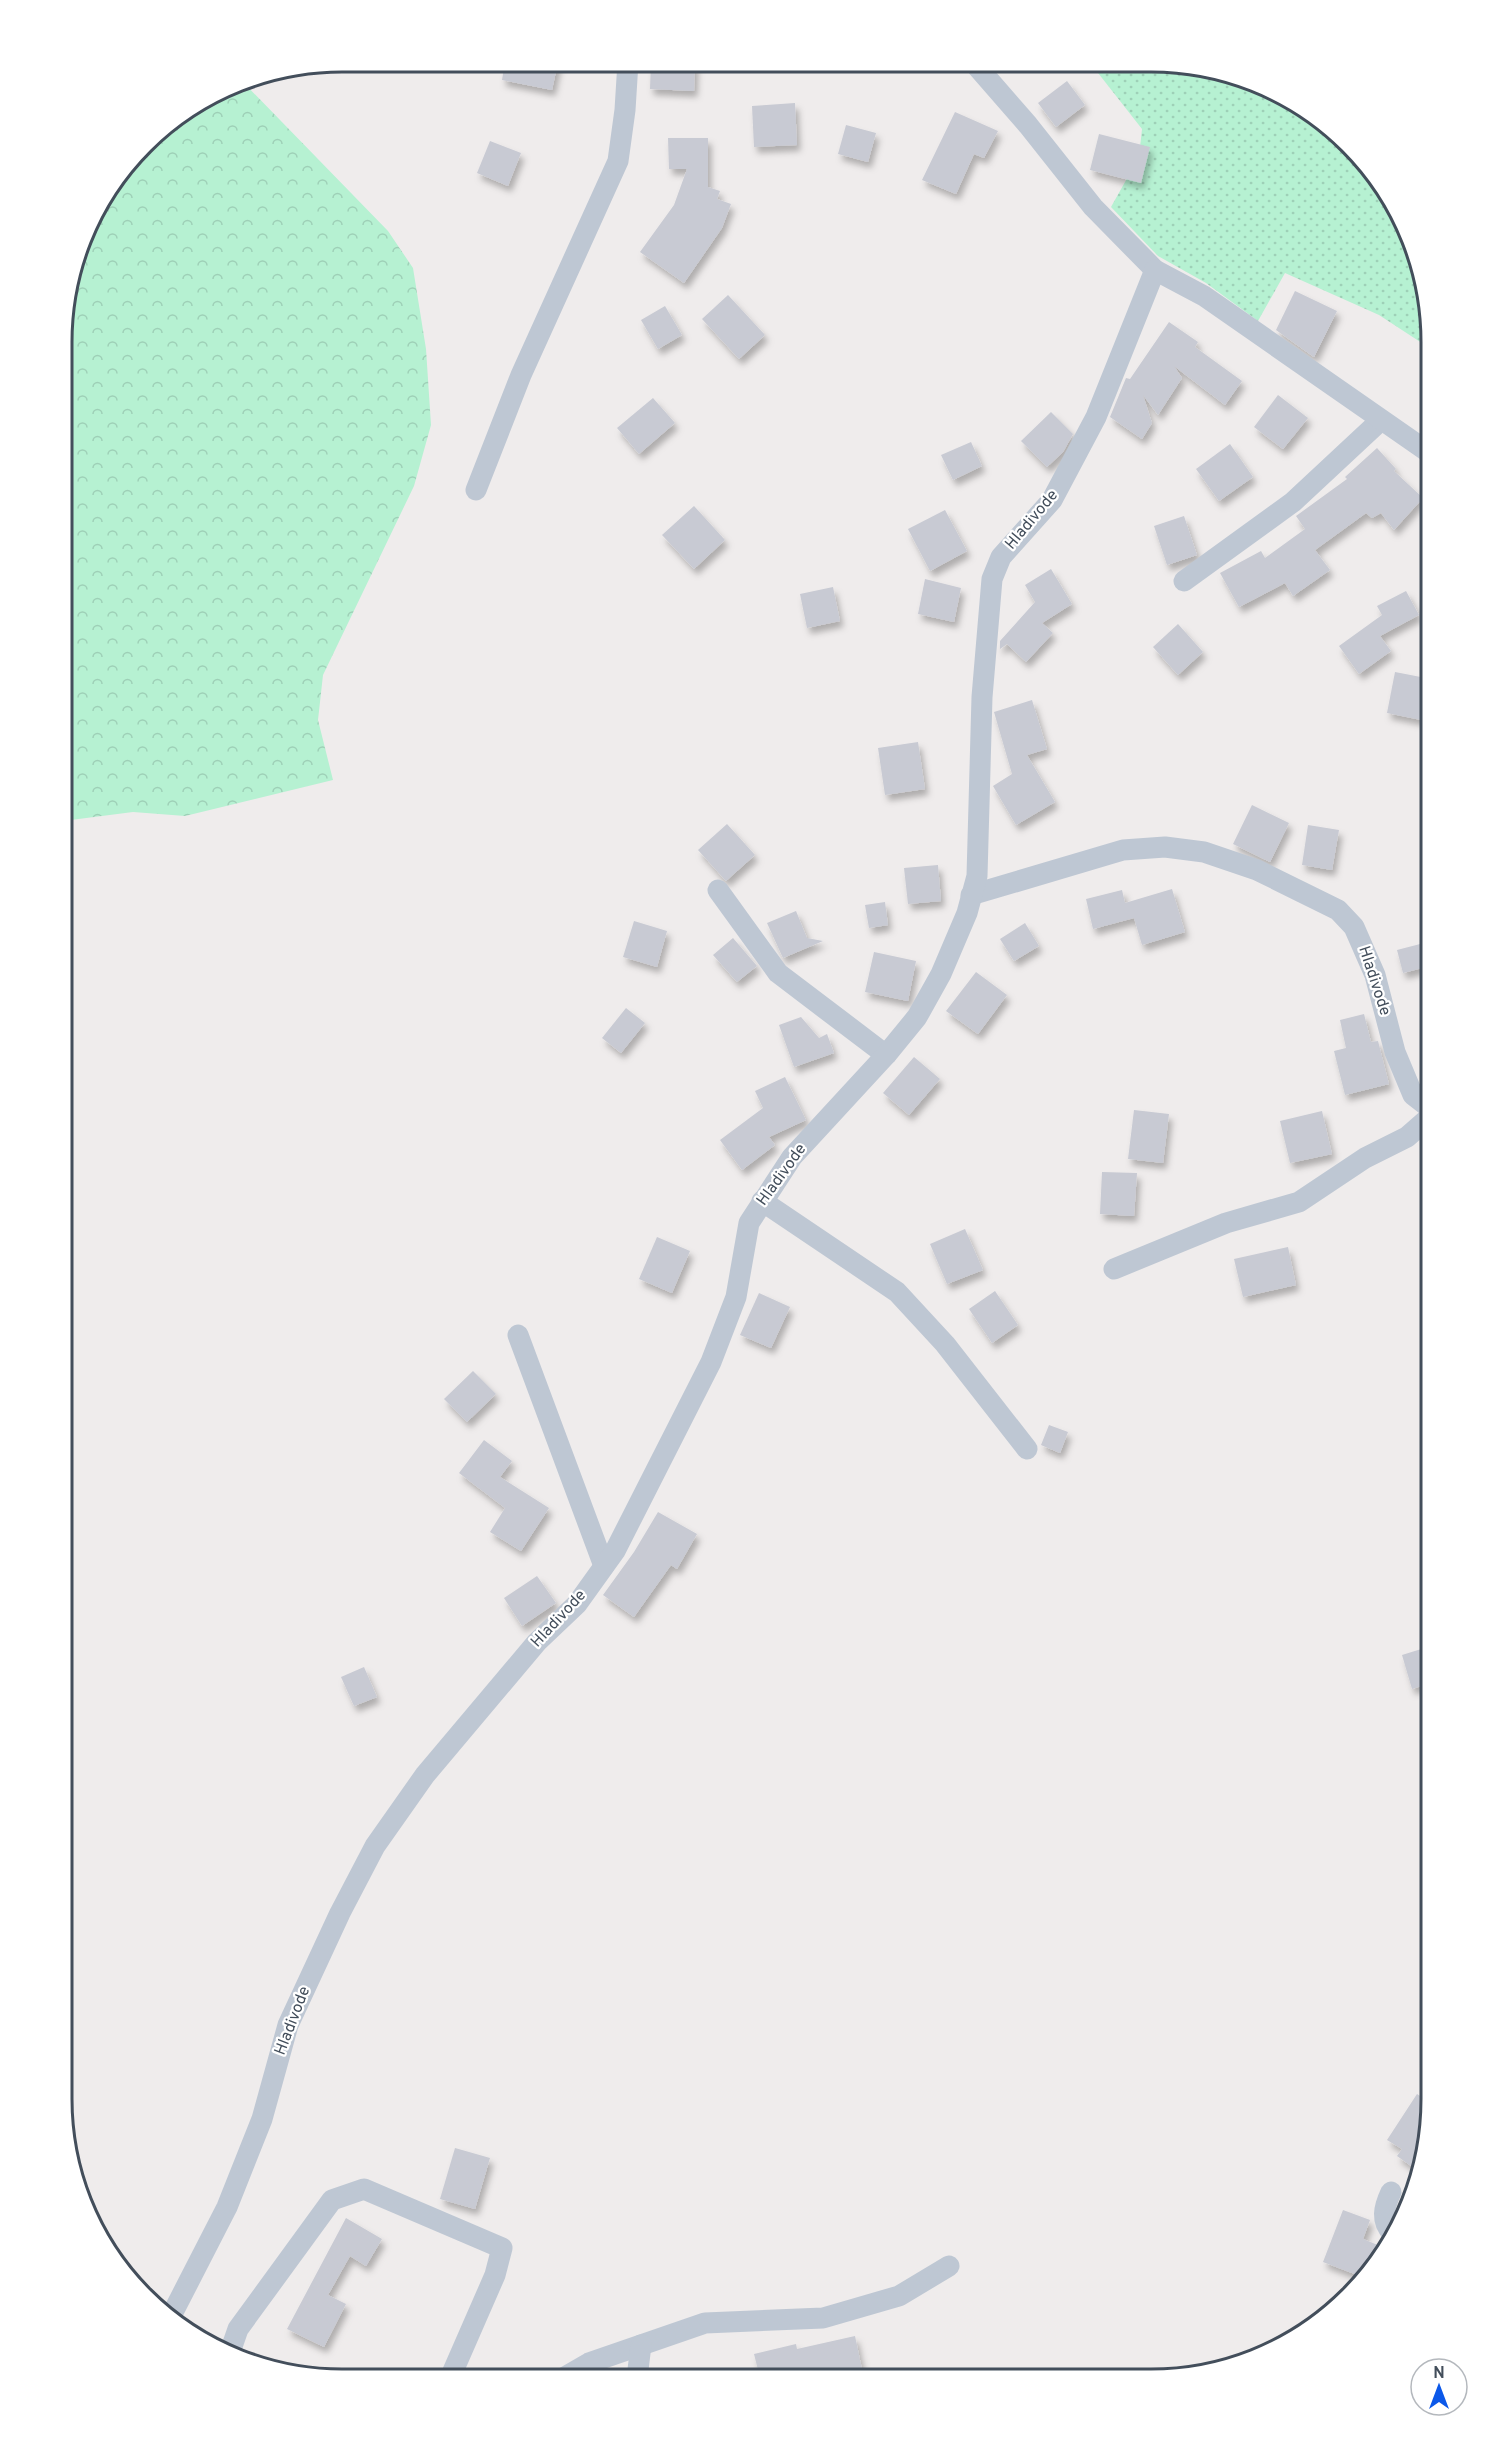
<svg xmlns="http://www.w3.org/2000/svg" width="1493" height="2441" font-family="Overpass,sans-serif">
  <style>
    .grass { fill: url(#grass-dots) }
    .forest { fill: url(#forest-crowns) }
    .building { fill: #c8cad3; filter: url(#shadow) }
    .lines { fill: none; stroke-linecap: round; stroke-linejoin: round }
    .minor { stroke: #bec7d3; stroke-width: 21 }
    .labels { text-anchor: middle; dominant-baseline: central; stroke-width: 4.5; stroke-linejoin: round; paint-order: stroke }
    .street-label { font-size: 16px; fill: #434e5b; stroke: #fff }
    .rim { fill: none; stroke: #434e5b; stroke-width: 3 }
  </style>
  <defs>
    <pattern id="grass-dots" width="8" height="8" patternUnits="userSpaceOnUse" patternTransform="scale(1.5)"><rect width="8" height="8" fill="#b6f1d2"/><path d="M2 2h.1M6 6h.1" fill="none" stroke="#9ed0b7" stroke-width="1.8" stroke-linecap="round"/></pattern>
    <pattern id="forest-crowns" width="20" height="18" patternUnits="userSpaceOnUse" patternTransform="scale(1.5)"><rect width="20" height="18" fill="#b6f1d2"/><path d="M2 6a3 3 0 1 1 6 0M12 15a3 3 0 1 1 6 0" fill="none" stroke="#9ed0b7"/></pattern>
    <filter id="shadow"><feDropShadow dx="3.5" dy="6" stdDeviation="3" flood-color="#0004"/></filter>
  </defs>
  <rect width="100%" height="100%" fill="#efecec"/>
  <path class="grass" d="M1091 64H1188L1259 83 1322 120 1374 171 1410 235 1431 349 1379 315 1285 273 1258 321 1206 283 1158 256 1111 207 1139 157 1142 129Z"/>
  <path class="forest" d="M242 81 388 231 413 268 426 349 431 425 414 486 323 675 318 720 333 780 185 816 133 812 63 821 64 306 91 218 157 131 235 83Z"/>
  <g class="building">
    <path d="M505 62H558L552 90 502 80Z"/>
    <path d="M651 62 695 63 694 91 650 89Z"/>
    <path d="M1067 81 1085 105 1056 127 1038 103Z"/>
    <path d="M795 103 797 145 754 147 752 106Z"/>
    <path d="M955 112 998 131 984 158 974 154 956 194 922 180Z"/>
    <path d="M846 125 876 133 868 162 838 154Z"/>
    <path d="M1099 134 1150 147 1141 183 1090 170Z"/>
    <path d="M668 138H708V187L720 191 717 199 731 204 722 228 684 283 640 252 674 205 687 169H669Z"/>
    <path d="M490 141 521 153 508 186 477 173Z"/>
    <path d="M1295 291 1337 311 1314 357 1276 330Z"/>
    <path d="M728 295 765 335 739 359 702 319Z"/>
    <path d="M665 306 682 335 658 349 641 320Z"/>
    <path d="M1169 322 1198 342 1195 347 1242 381 1225 405 1174 366 1182 378 1158 415 1143 395 1152 423 1142 439 1110 417 1126 378 1130 379Z"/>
    <path d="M1278 395 1308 418 1283 449 1254 427Z"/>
    <path d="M653 398 675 423 639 454 617 428Z"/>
    <path d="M1051 412 1073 434 1063 452 1047 467 1021 441Z"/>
    <path d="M971 442 982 466 953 480 941 455Z"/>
    <path d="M1230 444 1253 477 1219 501 1196 469Z"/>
    <path d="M1377 448 1396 469 1394 471 1423 498 1394 530 1381 513 1372 518 1366 513 1315 550 1330 570 1293 596 1285 583 1239 607 1220 573 1261 551 1265 558 1305 529 1296 516 1347 479 1345 477Z"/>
    <path d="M694 506 725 540 694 569 662 535Z"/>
    <path d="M945 510 967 551 930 571 908 529Z"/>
    <path d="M1184 516 1197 555 1167 565 1154 526Z"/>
    <path d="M1051 569 1072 604 1042 623 1053 633 1026 662 1007 644 1000 649V641L1035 602 1025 585Z"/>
    <path d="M925 579 961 588 954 622 918 614Z"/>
    <path d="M833 587 840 621 807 628 800 594Z"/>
    <path d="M1406 591 1419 615 1380 636 1391 651 1359 674 1339 646 1382 615 1377 606Z"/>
    <path d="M1178 624 1203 652 1178 675 1153 647Z"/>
    <path d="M1395 672 1431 679V722L1387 713Z"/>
    <path d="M1032 700 1047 749 1027 755 1055 802 1016 825 993 786 1012 774 994 712Z"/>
    <path d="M918 742 925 789 885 795 878 748Z"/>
    <path d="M1252 805 1289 823 1270 862 1233 844Z"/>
    <path d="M727 824 755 855 726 881 698 850Z"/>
    <path d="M1308 825 1339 830 1332 870 1302 865Z"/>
    <path d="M938 865 941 901 908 904 904 868Z"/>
    <path d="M1172 889 1185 932 1142 945 1134 918 1093 929 1086 899 1122 890 1125 903Z"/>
    <path d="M885 902 888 925 869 928 865 905Z"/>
    <path d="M796 911 807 938 823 941 783 958 767 923Z"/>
    <path d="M634 921 667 931 657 967 623 957Z"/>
    <path d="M1025 923 1039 946 1014 961 1000 939Z"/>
    <path d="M733 938 757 966 737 982 713 955Z"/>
    <path d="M1424 943 1430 966 1403 973 1397 950Z"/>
    <path d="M874 952 916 961 908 1001 865 992Z"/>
    <path d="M976 972 1007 995 978 1034 946 1011Z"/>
    <path d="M626 1008 645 1023 621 1053 602 1038Z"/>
    <path d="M1364 1014 1371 1042 1378 1041 1389 1084 1345 1095 1334 1051 1346 1048 1340 1020Z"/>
    <path d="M801 1017 819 1038 827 1034 834 1053 794 1067 779 1025Z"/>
    <path d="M914 1057 940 1079 909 1115 883 1093Z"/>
    <path d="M785 1077 806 1120 769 1137 775 1145 742 1170 720 1140 763 1108 755 1091Z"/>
    <path d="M1134 1110 1169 1114 1163 1163 1128 1159Z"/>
    <path d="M1322 1111 1332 1154 1290 1163 1280 1121Z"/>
    <path d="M1102 1172 1137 1173 1134 1216 1100 1214Z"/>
    <path d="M965 1229 983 1270 947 1284 930 1244Z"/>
    <path d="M657 1237 690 1251 672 1293 639 1279Z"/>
    <path d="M1288 1247 1296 1285 1243 1297 1234 1259Z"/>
    <path d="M995 1291 1018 1325 992 1343 969 1309Z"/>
    <path d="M759 1293 790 1307 771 1348 740 1335Z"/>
    <path d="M473 1371 496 1394 467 1422 444 1399Z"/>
    <path d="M1049 1425 1068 1432 1060 1453 1041 1445Z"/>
    <path d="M484 1440 512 1461 500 1477 549 1508 521 1551 490 1532 505 1508 459 1473Z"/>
    <path d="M658 1512 697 1534 677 1569 671 1565 634 1617 603 1595 634 1552Z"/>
    <path d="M537 1576 556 1603 522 1626 504 1598Z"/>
    <path d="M1431 1646V1683L1412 1689 1402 1655Z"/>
    <path d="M364 1667 377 1697 354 1706 341 1677Z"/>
    <path d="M1417 2094 1431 2103V2118L1424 2153 1414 2168 1397 2156 1402 2149 1387 2140Z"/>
    <path d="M455 2148 490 2158 475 2209 440 2199Z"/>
    <path d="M1343 2210 1370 2220 1363 2239 1385 2248 1374 2270 1365 2278 1323 2262Z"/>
    <path d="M346 2218 382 2239 366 2266 350 2256 328 2295 346 2304 324 2347 287 2329Z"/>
    <path d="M855 2336 863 2374 838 2379 760 2378 754 2354 796 2344 797 2349Z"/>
  </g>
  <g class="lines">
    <g class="minor">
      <path d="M974 63 1028 125 1093 207 1155 270"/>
      <path d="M476 490 521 375 618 161 625 110 628 62"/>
      <path d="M1184 581 1293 502 1381 420"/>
      <path d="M718 890 778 973 886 1055"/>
      <path d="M971 895 1123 850 1165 847 1204 852 1257 870 1338 910 1354 927 1375 975 1395 1052 1413 1095 1431 1109"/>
      <path d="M762 1201 897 1292 945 1344 1027 1449"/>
      <path d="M1114 1269 1226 1223 1299 1202 1365 1158 1407 1137 1431 1116"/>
      <path d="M518 1335 604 1566"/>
      <path d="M1391 2192C1384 2207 1380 2221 1393 2234"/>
      <path d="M169 2320 227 2207 262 2119 288 2025 340 1913 375 1846 425 1775 537 1642 577 1604 615 1551 711 1362 736 1297 749 1223 792 1157 886 1055 917 1017 941 974 967 913 977 876 982 697 992 579 1001 557 1052 500 1096 417 1155 270 1204 296 1431 454"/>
      <path d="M229 2355 238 2329 332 2200 364 2189 502 2248 495 2275 450 2378"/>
      <path d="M563 2378 589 2363 705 2323 823 2318 899 2296 949 2266"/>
      <path d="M637 2378 641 2345"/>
    </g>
  </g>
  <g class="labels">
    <g class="street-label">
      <text transform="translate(1032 520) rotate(-50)">Hladivode</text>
      <text transform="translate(1374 981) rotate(72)">Hladivode</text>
      <text transform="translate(782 1175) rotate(-54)">Hladivode</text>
      <text transform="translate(559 1619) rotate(-47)">Hladivode</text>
      <text transform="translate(293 2021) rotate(-69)">Hladivode</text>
    </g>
  </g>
  <path d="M0 0H1493V2441H0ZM342 72H1151A270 270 0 0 1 1421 342V2099A270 270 0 0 1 1151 2369H342A270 270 0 0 1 72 2099V342A270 270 0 0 1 342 72Z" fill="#fff" fill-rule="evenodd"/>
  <path class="rim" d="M342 72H1151A270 270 0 0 1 1421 342V2099A270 270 0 0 1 1151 2369H342A270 270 0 0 1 72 2099V342A270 270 0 0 1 342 72Z"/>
  <g transform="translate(1439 2387)"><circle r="28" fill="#ffffff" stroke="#b4b8bd" stroke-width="1.5"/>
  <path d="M0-4.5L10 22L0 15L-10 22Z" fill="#0c58e9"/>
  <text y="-9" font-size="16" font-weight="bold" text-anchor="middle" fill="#434e5b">N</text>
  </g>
</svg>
